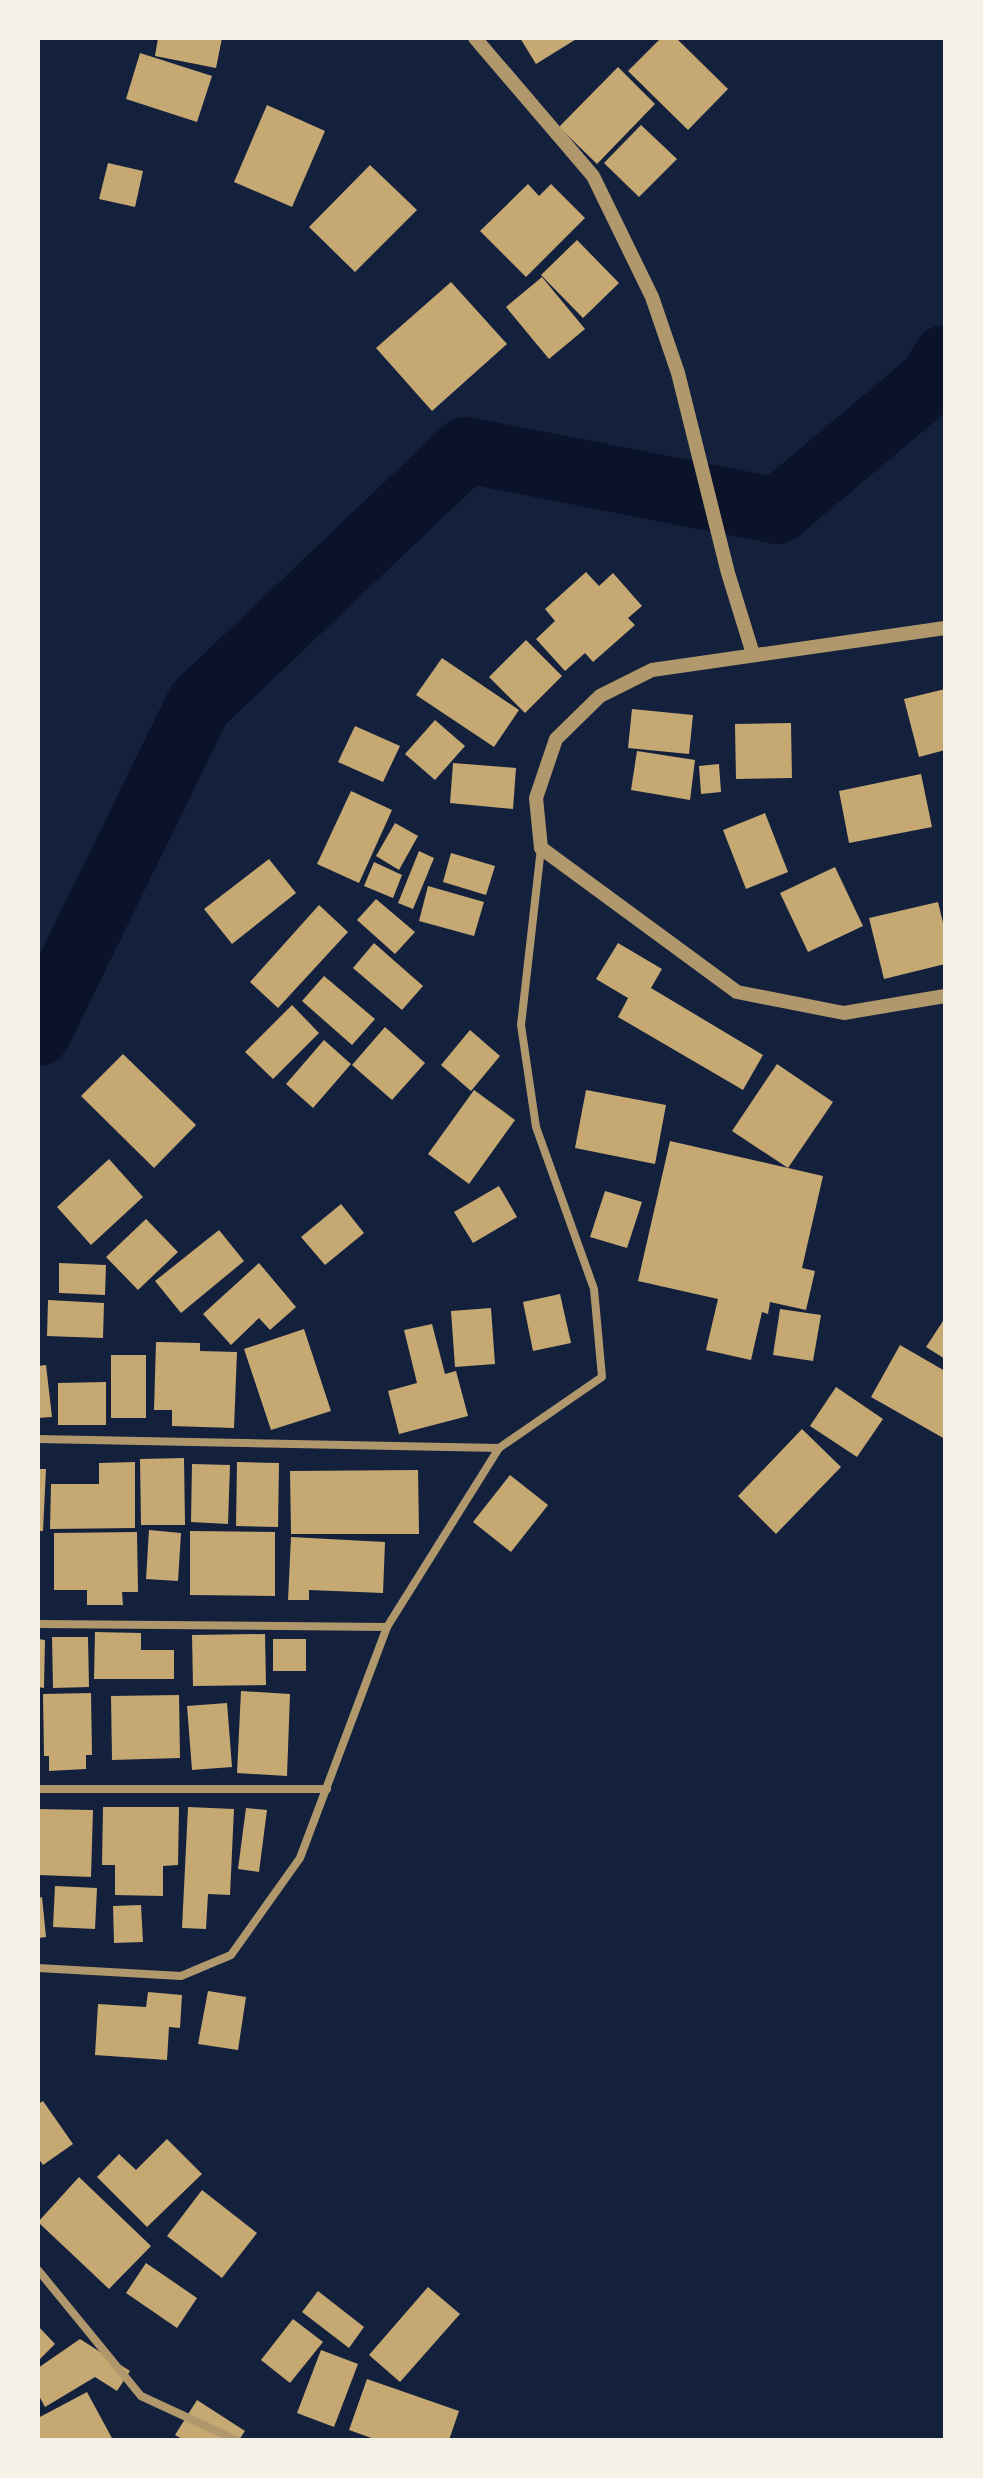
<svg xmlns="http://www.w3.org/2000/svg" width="983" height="2478" font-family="'Archivo Narrow',sans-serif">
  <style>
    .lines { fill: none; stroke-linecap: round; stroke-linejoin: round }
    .river { stroke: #0b132b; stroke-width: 66 }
    .building { fill: #c6a872 }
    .minor { stroke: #b1986c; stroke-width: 8 }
    .tertiary { stroke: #b1986c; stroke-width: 14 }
  </style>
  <rect width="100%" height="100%" fill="#14213d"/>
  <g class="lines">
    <path class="river" d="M38 1033 199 704 466 450 777 511 933 380 945 358"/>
  </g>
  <g class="building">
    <path d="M158 38H222L216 68 155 56Z"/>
    <path d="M520 38H578L536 64Z"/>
    <path d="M661 38H676L728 89 688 130 628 71Z"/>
    <path d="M140 53 212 76 197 122 126 99Z"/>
    <path d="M618 67 655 104 597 164 559 127Z"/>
    <path d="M267 105 325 131 292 207 234 182Z"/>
    <path d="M641 125 677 159 639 197 604 163Z"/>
    <path d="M108 163 143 171 135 207 99 199Z"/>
    <path d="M370 165 417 210 355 272 309 227Z"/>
    <path d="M528 184 539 196 551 184 585 218 526 277 480 231Z"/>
    <path d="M577 240 619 283 583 318 541 275Z"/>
    <path d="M542 277 585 329 549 359 506 307Z"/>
    <path d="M451 282 507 344 432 411 376 348Z"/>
    <path d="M586 572 599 586 613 573 642 606 628 618 635 625 593 662 585 653 565 671 536 639 555 621 545 609Z"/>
    <path d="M526 640 562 676 525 713 489 677Z"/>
    <path d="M442 658 519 710 494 747 416 695Z"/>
    <path d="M945 689V750L919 757 904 699Z"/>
    <path d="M632 709 693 715 689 754 628 748Z"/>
    <path d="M435 720 465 746 435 780 405 754Z"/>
    <path d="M791 723 792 778 736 779 735 724Z"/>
    <path d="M355 726 400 746 383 782 338 762Z"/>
    <path d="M637 751 695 760 690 800 631 790Z"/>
    <path d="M453 763 516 768 513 809 450 803Z"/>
    <path d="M719 764 721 792 701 794 699 766Z"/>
    <path d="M921 774 932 827 849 843 839 791Z"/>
    <path d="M351 791 392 810 359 883 317 864Z"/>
    <path d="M765 813 788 872 746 889 723 830Z"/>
    <path d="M395 823 418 836 399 870 376 856Z"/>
    <path d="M419 851 434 858 413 909 398 903Z"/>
    <path d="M451 853 495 866 486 895 443 882Z"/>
    <path d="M269 859 296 893 232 944 204 909Z"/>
    <path d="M374 862 402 875 393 898 364 886Z"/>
    <path d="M835 867 863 926 808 952 780 893Z"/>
    <path d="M428 886 484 902 474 936 419 921Z"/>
    <path d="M376 899 415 932 395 954 357 920Z"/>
    <path d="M938 902 945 931V964L884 979 869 918Z"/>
    <path d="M319 905 348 932 278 1008 250 982Z"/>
    <path d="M374 943 423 986 402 1010 353 968Z"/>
    <path d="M618 943 662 969 651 988 763 1055 743 1090 618 1017 628 998 596 979Z"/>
    <path d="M324 976 375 1019 352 1045 302 1001Z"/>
    <path d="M292 1005 319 1033 273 1079 245 1052Z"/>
    <path d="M385 1027 425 1063 392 1100 352 1065Z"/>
    <path d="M470 1030 500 1056 471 1091 441 1065Z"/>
    <path d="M324 1040 351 1064 313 1108 286 1084Z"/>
    <path d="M123 1054 196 1125 154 1168 81 1096Z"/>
    <path d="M777 1064 833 1102 788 1168 823 1176 802 1268 815 1271 806 1310 770 1302 768 1314 762 1312 751 1360 706 1350 718 1299 638 1281 670 1141 788 1168 732 1131Z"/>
    <path d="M474 1090 515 1120 469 1184 428 1154Z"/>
    <path d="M586 1090 666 1105 655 1164 575 1148Z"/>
    <path d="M109 1159 143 1197 91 1245 57 1207Z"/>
    <path d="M499 1186 517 1217 473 1243 454 1212Z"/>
    <path d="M605 1191 642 1202 627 1248 590 1237Z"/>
    <path d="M341 1204 364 1233 325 1265 301 1237Z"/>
    <path d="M146 1219 178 1252 138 1290 106 1257Z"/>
    <path d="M219 1230 244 1261 181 1313 155 1281Z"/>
    <path d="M59 1263 106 1265 105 1295 59 1293Z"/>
    <path d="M259 1263 296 1307 270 1330 259 1318 231 1345 203 1314Z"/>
    <path d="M560 1294 571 1343 533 1351 523 1302Z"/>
    <path d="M48 1300 104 1303 103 1338 47 1336Z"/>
    <path d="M491 1308 495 1364 455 1367 451 1311Z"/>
    <path d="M780 1309 821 1315 813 1361 773 1355Z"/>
    <path d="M945 1318V1359L926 1347Z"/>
    <path d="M432 1324 445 1374 456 1371 468 1416 399 1434 388 1391 417 1383 404 1330Z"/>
    <path d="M304 1329 331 1411 271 1430 244 1349Z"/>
    <path d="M156 1342 200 1343V1351L237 1352 234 1428 172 1426V1410H154Z"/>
    <path d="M900 1345 945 1371V1439L871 1397Z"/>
    <rect x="111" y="1355" width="35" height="63"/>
    <path d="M46 1365 52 1417 38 1418V1366Z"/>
    <path d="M106 1382V1425H58V1383Z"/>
    <path d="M836 1387 883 1419 857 1457 810 1426Z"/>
    <path d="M802 1429 841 1467 776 1534 738 1496Z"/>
    <path d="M184 1458 185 1525H141L140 1459Z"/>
    <path d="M135 1462V1528L50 1529 51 1484H99V1463Z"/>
    <path d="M237 1462 279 1463 278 1527 236 1526Z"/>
    <path d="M192 1464 230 1465 228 1524 191 1522Z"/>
    <path d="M38 1469H46L43 1531H38Z"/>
    <path d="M418 1470 419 1534H291L290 1471Z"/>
    <path d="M510 1475 548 1505 511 1552 473 1522Z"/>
    <path d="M149 1530 181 1533 178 1581 146 1579Z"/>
    <path d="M190 1531 275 1532V1596L190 1595Z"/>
    <path d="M137 1532 138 1592H122L123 1605H87V1590H54V1533Z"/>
    <path d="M291 1537 385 1542 383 1593 309 1590V1600H288Z"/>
    <path d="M95 1632 141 1633V1650H174V1679H94Z"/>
    <path d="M265 1634 266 1685 193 1686 192 1635Z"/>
    <path d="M52 1637H88L89 1687 53 1688Z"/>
    <path d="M38 1639 45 1640 44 1688 38 1687Z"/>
    <rect x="273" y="1639" width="33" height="32"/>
    <path d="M241 1691 290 1694 287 1776 237 1773Z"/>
    <path d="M91 1693 92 1755H86V1769L49 1771V1756H44L43 1694Z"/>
    <path d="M179 1695 180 1758 112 1760 111 1696Z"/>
    <path d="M227 1703 232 1767 192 1770 187 1706Z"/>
    <path d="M103 1807H179L178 1865 163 1866V1896L115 1895V1865H102Z"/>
    <path d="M188 1807 234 1809 230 1895 208 1894 206 1929 182 1928Z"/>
    <path d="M246 1808 267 1810 259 1872 238 1869Z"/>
    <path d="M38 1809 93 1810 91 1877 38 1875Z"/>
    <path d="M55 1886 97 1888 95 1929 53 1927Z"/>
    <path d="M42 1897 46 1937 38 1938V1898Z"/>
    <path d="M141 1905 143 1942 114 1943 113 1906Z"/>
    <path d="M208 1991 246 1997 238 2050 198 2044Z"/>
    <path d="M148 1992 182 1995 180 2028 169 2027 167 2060 95 2055 98 2004 146 2007Z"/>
    <path d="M43 2101 73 2144 43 2165 38 2158V2104Z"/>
    <path d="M167 2139 202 2174 147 2227 97 2177 119 2154 136 2170Z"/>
    <path d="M79 2177 151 2246 109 2289 38 2222Z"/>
    <path d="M202 2190 257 2233 222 2278 167 2236Z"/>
    <path d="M146 2263 197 2298 177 2328 126 2293Z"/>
    <path d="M428 2287 460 2314 400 2382 369 2355Z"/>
    <path d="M318 2291 364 2327 349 2348 302 2312Z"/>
    <path d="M293 2319 323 2342 290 2383 261 2360Z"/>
    <path d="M38 2326 55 2344 38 2361Z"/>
    <path d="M80 2339 130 2371 117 2391 95 2377 45 2407 38 2394V2368Z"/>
    <path d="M321 2350 358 2364 334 2427 297 2413Z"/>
    <path d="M367 2379 459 2411 449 2440H377L349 2430Z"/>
    <path d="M87 2392 113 2440H38V2418Z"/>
    <path d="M197 2400 245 2431 239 2440H184L175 2435Z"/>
  </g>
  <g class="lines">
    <g class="minor">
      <path d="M38 1439 499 1448"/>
      <path d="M38 1624 387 1627"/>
      <path d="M38 1789H327"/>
      <path d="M38 1968 181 1976 231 1955 300 1858 387 1627 499 1448 602 1377 594 1289 536 1127 521 1025 541 848"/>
      <path d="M38 2270 141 2396 236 2440"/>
    </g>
    <g class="tertiary">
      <path d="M475 38 593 176 652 297 678 373 728 573 753 654"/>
      <path d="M945 628 652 670 600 696 556 739 536 798 541 848 737 992 844 1013 945 996"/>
    </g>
  </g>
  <rect width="983" height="2478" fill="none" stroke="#f6f1e7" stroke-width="80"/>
</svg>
